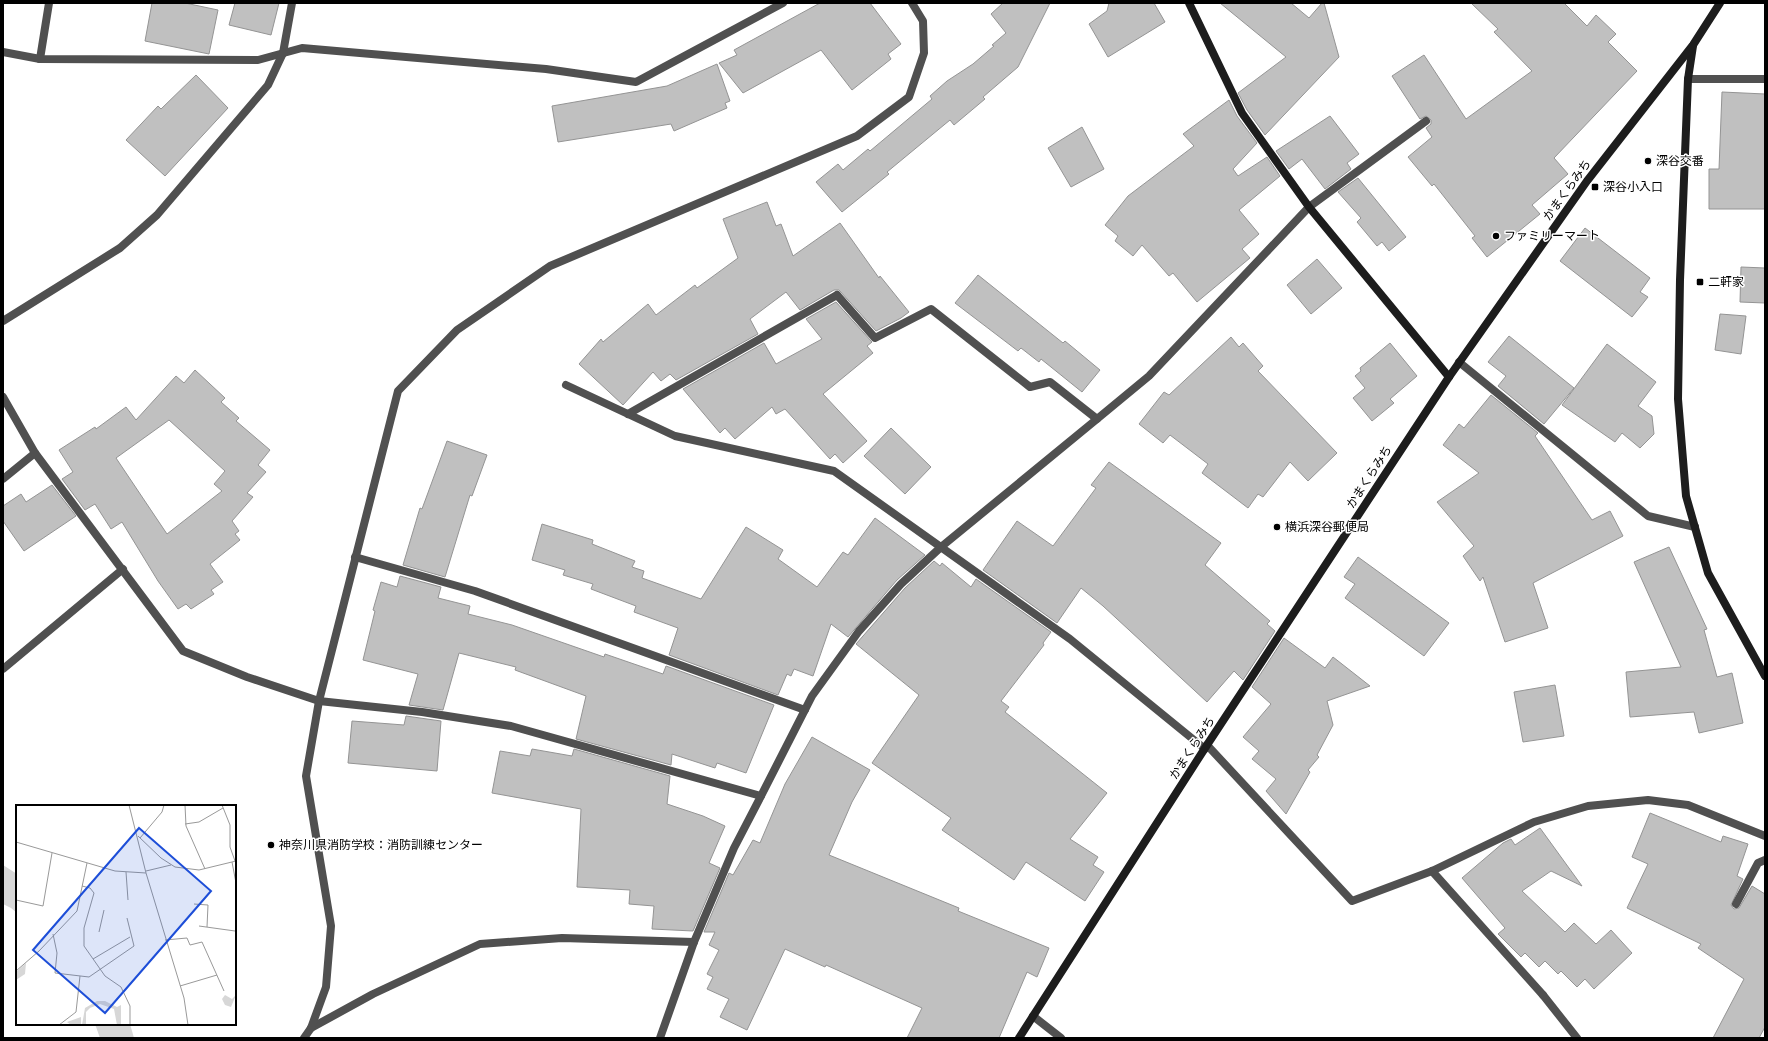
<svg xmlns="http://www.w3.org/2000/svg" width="1768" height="1041" font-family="'Fira Sans Condensed','Noto Sans JP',sans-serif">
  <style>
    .grass { fill: #d7d7d7 }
    .building { fill: #c0c0c0; stroke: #949494; fill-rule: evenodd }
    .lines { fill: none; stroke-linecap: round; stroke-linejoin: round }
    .lane { stroke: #505050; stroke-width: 8 }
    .street { stroke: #505050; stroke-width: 8 }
    .secondary { stroke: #1d1d1d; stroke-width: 8 }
    .poi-dot { fill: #000; stroke: #fff; stroke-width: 1.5 }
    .labels { text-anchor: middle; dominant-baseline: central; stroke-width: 3; stroke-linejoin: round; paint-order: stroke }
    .poi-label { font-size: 12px; fill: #000; stroke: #fff; text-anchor: start }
    .street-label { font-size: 12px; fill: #000; stroke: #fff }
    .inset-road { fill: none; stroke: #999; stroke-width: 1 }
    .view { fill: #1d4ed8; fill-opacity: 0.15; stroke: #1d4ed8; stroke-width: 2 }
    .inset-edge { fill: none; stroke: #000; stroke-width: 2 }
  </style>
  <rect width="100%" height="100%" fill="#fff"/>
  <g class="grass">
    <path d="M3 865 17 874V913L11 908 3 904Z"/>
    <path d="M95 1024H130L134 1038H100Z"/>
  </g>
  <g class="building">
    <path d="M152 3H185L218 10 209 54 145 41Z"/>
    <path d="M235 3H279L271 35 229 25Z"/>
    <path d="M820 3H870L901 44 888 54 891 59 852 90 821 50 743 93 719 63 737 55 734 50Z"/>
    <path d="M1003 3H1050L1018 67 983 97 985 99 954 125 950 120 887 172 889 174 842 212 816 182 838 164 843 170 868 149 870 151 932 99 930 96 947 81 973 64 994 46 992 45 1006 33 991 14Z"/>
    <path d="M1109 3H1154L1165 22 1108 57 1089 24 1107 11Z"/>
    <path d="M1220 3H1291L1309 18 1322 3H1324L1339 57 1265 135 1247 110 1238 93 1286 57Z"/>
    <path d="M1471 3H1564L1587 26 1596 15 1616 34 1608 42 1637 71 1554 158 1568 174 1532 205 1540 214 1487 257 1472 238 1475 236 1434 184 1432 186 1408 157 1432 137 1426 128 1431 124V120L1426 116 1420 119 1392 76 1424 55 1466 119 1532 71 1494 32 1498 29Z"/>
    <path d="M717 64 730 101 725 103 727 108 674 131 671 124 558 142 552 106 667 86Z"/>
    <path d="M196 75 228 108 165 176 126 140 158 106 161 109Z"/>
    <path d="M1722 92 1765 94V209H1709V169H1719Z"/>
    <path d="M1229 100 1237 116 1257 143 1233 169 1238 176 1267 157 1280 176 1239 210 1259 234 1242 249 1250 258 1197 302 1173 273 1169 276 1142 245 1133 256 1115 241 1118 236 1105 225 1128 196 1194 146 1183 134Z"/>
    <path d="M1330 116 1359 154 1347 163 1351 169 1325 189 1302 159 1289 169 1276 151Z"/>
    <path d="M1082 127 1104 169 1071 187 1048 148Z"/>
    <path d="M1358 178 1406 237 1389 251 1382 242 1377 246 1357 222 1361 218 1338 192Z"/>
    <path d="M767 202 776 226 781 224 793 256 840 223 879 278 880 276 909 312 901 318 876 331 839 290H834L800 310 786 292 750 319 758 334 676 380 670 374 661 381 653 372 623 405 579 364 601 339 603 342 648 304 656 315 695 285 697 288 738 258 723 219Z"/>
    <path d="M1585 228 1650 278 1640 292 1648 297 1632 317 1560 261Z"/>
    <path d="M1317 259 1342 288 1311 314 1287 285Z"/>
    <path d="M1741 267 1765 268V303L1740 302Z"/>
    <path d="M978 275 1063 343 1065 341 1100 370 1082 392 1041 359 1039 362 1021 348 1018 351 955 303Z"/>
    <path d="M836 302 872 342 867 346 873 353 823 394 867 441 843 463 835 454 830 459 785 409 776 414 772 407 735 439 725 428 720 433 683 389 764 343 776 364 822 339 806 319Z"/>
    <path d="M1720 314 1746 316 1741 354 1715 350Z"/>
    <path d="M1509 336 1574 388 1544 424 1498 386 1506 376 1488 362Z"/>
    <path d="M1231 337 1239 347 1243 343 1263 366 1258 371 1337 453 1308 481 1290 462 1263 497 1258 494 1248 508 1202 473 1208 464 1170 435 1163 443 1139 424 1164 392 1169 395Z"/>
    <path d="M1390 343 1417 376 1390 399 1394 403 1372 421 1353 398 1365 388 1355 376 1361 371 1360 368Z"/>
    <path d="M1607 344 1656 382 1638 406 1652 416 1654 434 1640 448 1622 433 1615 442 1562 405Z"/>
    <path d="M195 370 225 398 221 402 239 418 236 421 270 450 258 465 266 472 247 493 253 497 232 521 239 531 235 534 240 540 210 564 223 582 211 590 214 594 191 609 186 604 178 609 158 581 122 522 111 529 95 504 85 510 62 479 73 472 59 450 95 427 96 429 126 407 136 420 176 376 184 383ZM169 420 225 471 214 484 222 491 167 534 116 458Z"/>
    <path d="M1491 395 1538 433 1535 436 1592 520 1610 511 1623 536 1533 583 1548 628 1505 642 1483 577 1480 581 1463 556 1474 546 1437 502 1479 473 1443 445 1459 424 1464 428Z"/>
    <path d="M891 428 931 467 905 494 864 456Z"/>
    <path d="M447 441 487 455 472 496 470 495 445 577 403 565 420 508 422 509Z"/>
    <path d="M1109 462 1221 543 1205 565 1270 621 1267 624 1275 631 1243 680 1234 671 1207 702 1103 606 1081 588 1057 623 983 570 1017 521 1053 546 1096 488 1091 485Z"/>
    <path d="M52 485 76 516 24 551 3 521V506L21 494 26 502Z"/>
    <path d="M875 518 925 555 897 580 848 637 831 624 813 676 794 669 791 676 787 674 778 695 669 655 678 628 634 612 636 606 591 589 593 584 563 575 565 570 532 560 542 524 593 540 592 544 635 561 632 567 644 571 642 578 701 599 746 527 783 550 778 559 817 587 843 552 848 555Z"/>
    <path d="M1669 547 1707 629 1704 630 1717 677 1732 673 1743 723 1699 733 1694 712 1630 717 1626 672 1681 667 1634 562Z"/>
    <path d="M1358 557 1449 623 1424 656 1345 598 1355 584 1344 577Z"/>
    <path d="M934 561 940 566 942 563 971 587 976 579 1051 632 1043 643 1044 645 1001 701 1009 707 1005 712 1107 793 1070 839 1098 857 1093 865 1104 872 1085 901 1026 862 1014 880 942 830 951 818 872 763 919 695 856 644 905 588Z"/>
    <path d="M400 576 441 587 438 598 470 606 468 614 512 625 604 657 605 654 663 674 666 666 774 705 746 773 717 763 715 768 672 754 671 765 576 739 586 696 515 670 516 667 459 653 443 710 409 705 418 674 363 660 375 611 373 610 381 582 397 587Z"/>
    <path d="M1284 638 1325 668 1333 657 1370 686 1327 701 1333 725 1317 755 1319 757 1308 770 1310 772 1286 814 1266 791 1276 779 1252 759 1259 751 1243 737 1271 704 1252 687Z"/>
    <path d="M1555 685 1564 736 1523 742 1514 692Z"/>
    <path d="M406 716 441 721 437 771 348 763 352 721 404 725Z"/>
    <path d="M812 737 870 770 852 802 829 855 959 908 958 911 1049 948 1037 977 1027 972 999 1038H907L922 1008 826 965 825 967 785 949 747 1030 720 1017 729 999 707 989 713 977 707 974 719 950 709 945 715 932H704L729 873 733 875 753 840 760 843 785 784Z"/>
    <path d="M532 749 572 756 574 749 670 776 667 804 703 816 725 826 709 863 720 868 693 931 652 929 654 906 629 904 630 890 577 887 581 809 492 793 500 751 530 756Z"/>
    <path d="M1650 813 1721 842 1723 836 1748 844 1737 876 1743 879 1731 905 1734 909 1739 908 1752 886 1765 894V1027L1759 1038H1713L1744 979 1698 948 1701 944 1627 908 1648 864 1632 857Z"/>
    <path d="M1540 828 1582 886 1551 871 1522 891 1565 932 1574 923 1596 944 1611 930 1632 953 1594 989 1585 979 1577 987 1561 971 1558 974 1545 961 1539 967 1525 953 1521 957 1498 934 1505 928 1462 878 1503 843 1511 839 1515 845Z"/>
  </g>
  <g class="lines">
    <g class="lane">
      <path d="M283 53 292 3"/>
      <path d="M40 59 49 3"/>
      <path d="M1309 207 1426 121"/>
      <path d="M837 295 875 338 931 309 1030 387 1050 382 1097 419 941 547"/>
      <path d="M566 385 675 436 834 471 1070 639 1205 749"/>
      <path d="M3 479 35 453"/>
      <path d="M1207 745 1352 901 1432 871 1534 822 1588 806 1648 800 1688 805 1765 836"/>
      <path d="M1432 871 1543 995"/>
      <path d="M1736 904 1758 863 1765 860"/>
      <path d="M311 1028 373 994 480 944 562 938 694 942"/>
      <path d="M660 1038 694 942 734 848 761 796"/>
    </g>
    <g class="street">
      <path d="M3 52 40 59 258 60 302 48 546 69 636 82 783 3"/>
      <path d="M1688 79H1765"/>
      <path d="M3 321 120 248 157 215 268 85 283 53"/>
      <path d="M1459 362 1648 516 1695 527"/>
      <path d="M3 397 35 453 183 651 247 677 319 701 422 712 511 726 761 796 812 696 859 631 901 584 941 547"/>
      <path d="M628 414 837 295"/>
      <path d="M1097 419 1149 376 1309 207"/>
      <path d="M355 557 475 591 805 710"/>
      <path d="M3 669 123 569"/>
      <path d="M1543 995 1577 1038"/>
      <path d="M1033 1016 1061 1038"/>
      <path d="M304 1038 311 1028 326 987 331 926 306 776 319 701 398 391 457 330 550 266 857 136 909 97 924 53 923 21 912 3"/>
    </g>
    <g class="secondary">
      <path d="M1189 3 1242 113 1309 207 1449 377"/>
      <path d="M1693 46 1688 79 1680 280 1678 399 1686 496 1708 573 1765 676"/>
      <path d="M1019 1038 1207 745 1449 377 1587 181 1693 45 1720 3"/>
    </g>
  </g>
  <g class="poi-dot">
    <circle cx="1648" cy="161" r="4"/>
    <rect x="1591" y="183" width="8" height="8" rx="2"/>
    <circle cx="1496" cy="236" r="4"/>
    <rect x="1696" y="278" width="8" height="8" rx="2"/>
    <circle cx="1277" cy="527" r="4"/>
    <circle cx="271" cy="845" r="4"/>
  </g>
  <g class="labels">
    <g class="poi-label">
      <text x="1656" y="161">深谷交番</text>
      <text x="1603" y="187">深谷小入口</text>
      <text x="1504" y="236">ファミリーマート</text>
      <text x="1708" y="282">二軒家</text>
      <text x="1285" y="527">横浜深谷郵便局</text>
      <text x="279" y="845">神奈川県消防学校：消防訓練センター</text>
    </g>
    <g class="street-label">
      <text transform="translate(1567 190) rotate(-54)">かまくらみち</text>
      <text transform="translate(1369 477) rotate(-57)">かまくらみち</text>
      <text transform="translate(1192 748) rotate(-57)">かまくらみち</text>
    </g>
  </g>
  <g transform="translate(16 805)">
    <rect width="220" height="220" fill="#fff"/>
    <path d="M81 196H89L101 202 105 200V220H101L98 204 84 199 74 203 70 207V220H66L69 203Z" fill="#d7d7d7"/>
    <path d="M209 190 216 194 220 190 215 202 209 200 206 194ZM65 212V220H55L51 217Z" fill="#d7d7d7"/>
    <path d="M10 158 9 169 0 175V167Z" fill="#d7d7d7"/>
    <path class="inset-road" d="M113 0 130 68 168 193 172 220M169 0 170 21 189 64M206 0 214 20V42L219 56M169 19 183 17 207 3M122 31 145 53 159 62 183 65 220 56M124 33 146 7 148 0M0 37 99 66 130 68M216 57 220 78M130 66 155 60M110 67 112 95M66 81 74 83 78 88 68 123V141L89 171 105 182 114 201V220M0 95 27 101 36 48M178 99 192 100 191 122M183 121 219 126M83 127 88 105M37 129 41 148 39 168 73 172 118 141 111 113M149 135 171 133 174 140 186 137 208 186M77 154 114 132M0 166 23 146 61 106 71 58M164 181 201 170M43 220 60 207 64 171"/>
    <path class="view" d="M123 23 195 86 89 208 17 145Z"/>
    <rect width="220" height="220" class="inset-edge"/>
  </g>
  <rect width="1768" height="1041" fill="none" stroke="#000000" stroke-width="8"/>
</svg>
